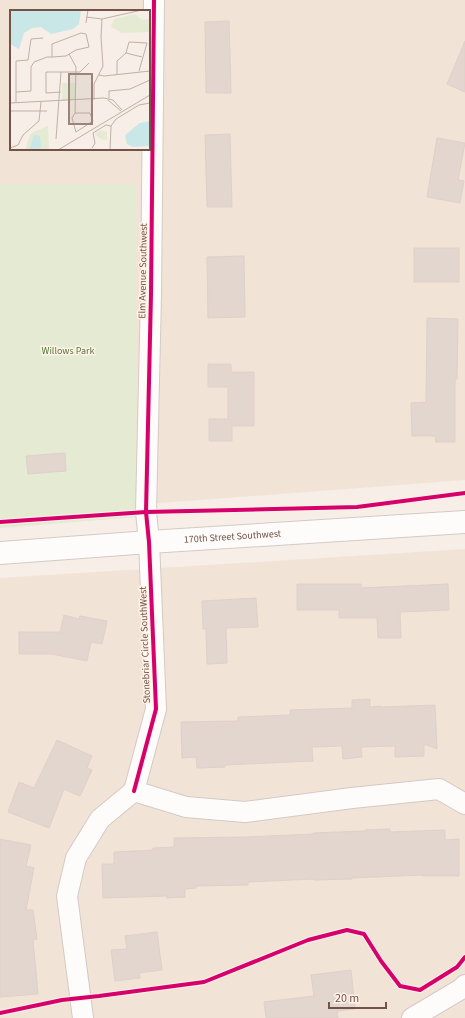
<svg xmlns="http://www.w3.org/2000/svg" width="465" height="1018" font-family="'Source Sans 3',sans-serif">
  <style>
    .residential { fill: #f2e3d7; fill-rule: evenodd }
    .green { fill: #e4ebd2 }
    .building { fill: #e2d6cf; stroke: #dfd0c9 }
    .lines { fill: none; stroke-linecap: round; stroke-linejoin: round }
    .minor-casing { stroke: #d4cac5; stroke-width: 22 }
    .tertiary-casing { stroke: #d4cac5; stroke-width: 24 }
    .minor { stroke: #fefcfb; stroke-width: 20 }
    .tertiary { stroke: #fefcfb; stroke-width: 22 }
    .cycleway-casing { stroke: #fff3e7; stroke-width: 6 }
    .cycleway { stroke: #d6006c; stroke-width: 4 }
    .labels { text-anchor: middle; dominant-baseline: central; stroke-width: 3; stroke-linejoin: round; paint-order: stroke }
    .street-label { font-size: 10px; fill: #735248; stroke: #fff3e7 }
    .park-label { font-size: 10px; fill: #577940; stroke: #fff3e7 }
    .inset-road { fill: none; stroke: #c2b0a7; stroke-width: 1 }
    .view { fill: #9c847a; fill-opacity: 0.15; stroke: #9c847a; stroke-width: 2 }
    .inset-edge { fill: none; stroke: #735248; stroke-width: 2 }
  </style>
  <rect width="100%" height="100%" fill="#f6eee7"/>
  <g class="residential">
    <path d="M0 0H465V480L0 515ZM11 11H149V149H11Z"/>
    <path d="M465 549V1018H0V578Z"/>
  </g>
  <path class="green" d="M0 184H135L137 517 0 528Z"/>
  <g class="building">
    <path d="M229 21 231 93H206L205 22Z"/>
    <path d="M465 41V92L447 84Z"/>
    <path d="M230 134 232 207H207L205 135Z"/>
    <path d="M437 138 465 143 458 180 464 181 460 203 427 197Z"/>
    <rect x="414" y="248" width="45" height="34"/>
    <path d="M244 256 245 317 208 318 207 257Z"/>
    <path d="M427 318 458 319 457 379H455V442H436L435 436H412L411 403 426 402Z"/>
    <path d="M208 364H231V372H254V426H232V441H209V419H228V387H208Z"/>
    <path d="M65 453 66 471 28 474 26 456Z"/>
    <path d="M297 584H361V588L448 584 449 610 400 612 401 638H378L377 618H339V610H297Z"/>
    <path d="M256 598 258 627 226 628 227 663 207 664 206 629H203L202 601Z"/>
    <path d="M64 615 79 619 80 616 107 621 102 644 91 642 87 661 52 654H19V632H60Z"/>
    <path d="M370 699V707L381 706V707L435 705 437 749 424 744V756L395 757V746L361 747 362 757 343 759 342 746 312 747 313 761 225 765V767L197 768 196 757 182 758 181 722 238 721V717L290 715V710L352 708V700Z"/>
    <path d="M57 740 92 756 87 768 92 770 80 796 64 789 49 828 8 812 19 782 34 788Z"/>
    <path d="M390 829V832L445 830V840L459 839V876H423V875L352 878V879L314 880V879L248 882V885L196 886V888L185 889V897L167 898V896L103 898 102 864H114V852L153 850V848L174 847V838L246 837 313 834V833L365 831V830Z"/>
    <path d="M0 839 31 845 26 866 34 868 26 910H33L37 939 33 940 38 994 0 997Z"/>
    <path d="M157 932 162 970 139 973 140 978 115 981 111 950 127 949 125 936Z"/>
    <path d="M351 970 355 1009 337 1011 338 1018H266L264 1002 314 996 311 975Z"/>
  </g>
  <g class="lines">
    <g class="minor-casing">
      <g id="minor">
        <path d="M134 791 156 709 149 542 146 512 151 294 154 0"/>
        <path d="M83 1018 67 896 76 858 100 819 134 791 186 807 245 812 352 798 439 789 465 804"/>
        <path d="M412 1018 461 989 465 985"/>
      </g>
    </g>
    <g class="tertiary-casing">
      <g id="tertiary">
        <path id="s1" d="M0 553 149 542 465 522"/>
      </g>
    </g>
    <use href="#minor" class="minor"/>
    <use href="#tertiary" class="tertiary"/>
    <g class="cycleway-casing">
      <g id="cycleway">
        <path d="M0 522 146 512 357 507 465 493"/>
        <path d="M134 791 156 709 149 542 146 512 151 294 154 0"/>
        <path d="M0 1013 62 1000 99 996 204 982 308 940 347 930 364 934 381 961 400 986 420 990 457 967 465 957"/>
      </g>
    </g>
    <use href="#cycleway" class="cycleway"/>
  </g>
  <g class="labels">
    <g class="street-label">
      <text transform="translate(143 271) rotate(-89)">Elm Avenue Southwest</text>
      <text stroke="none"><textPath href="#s1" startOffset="233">170th Street Southwest</textPath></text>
      <text transform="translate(145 645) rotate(-92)">Stonebriar Circle SouthWest</text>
    </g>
    <g class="park-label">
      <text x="68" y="351">Willows Park</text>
    </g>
  </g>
  <g transform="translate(10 10)">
    <rect width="140" height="140" fill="#f6eee7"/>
    <path d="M125 4 132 10 140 9V22L112 23 101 17 104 9ZM52 73H65L66 90 52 91ZM38 116 39 140H15L21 123ZM90 120 97 122V130H92L85 124Z" fill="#e4ebd2"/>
    <path d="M0 0H71L69 14 63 19 41 24 31 17 22 18 14 23 9 39 0 34ZM140 111V136L123 137 117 134 115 125 130 113ZM24 125 30 126 31 136 28 140H19Z" fill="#c9e7e6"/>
    <path class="inset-road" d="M76 7 92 9 132 0M76 13 78 0M116 43 132 47M59 44 66 57 65 103M89 65 94 66 140 61M107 65V51L116 43 119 32 137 33 129 61M6 82 21 81V57L24 52 37 47H42L56 46 66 40 79 37 76 24 71 23 42 34V47M51 82 36 83V62H70L79 53M99 88V81L120 79 140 70M84 90V74L93 56 91 27 92 9M98 90 111 101M0 93 94 88 103 90 112 100M6 93V51L18 50 21 29 33 28M0 101H37M65 103H80L83 111 66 122 62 108ZM46 129 51 62M0 138 8 135 13 125 29 111 31 92M82 138 85 133 83 123 96 115 101 116M48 140 140 85M100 140 101 116 106 109 129 95 140 93"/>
    <path class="view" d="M59 64H82V114H59Z"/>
    <rect width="140" height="140" class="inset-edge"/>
  </g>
  <path d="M329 1002v6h57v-6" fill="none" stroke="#735248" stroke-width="2"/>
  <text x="335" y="1002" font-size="12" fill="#735248" stroke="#fff3e7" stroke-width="3" paint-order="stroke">20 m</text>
</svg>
